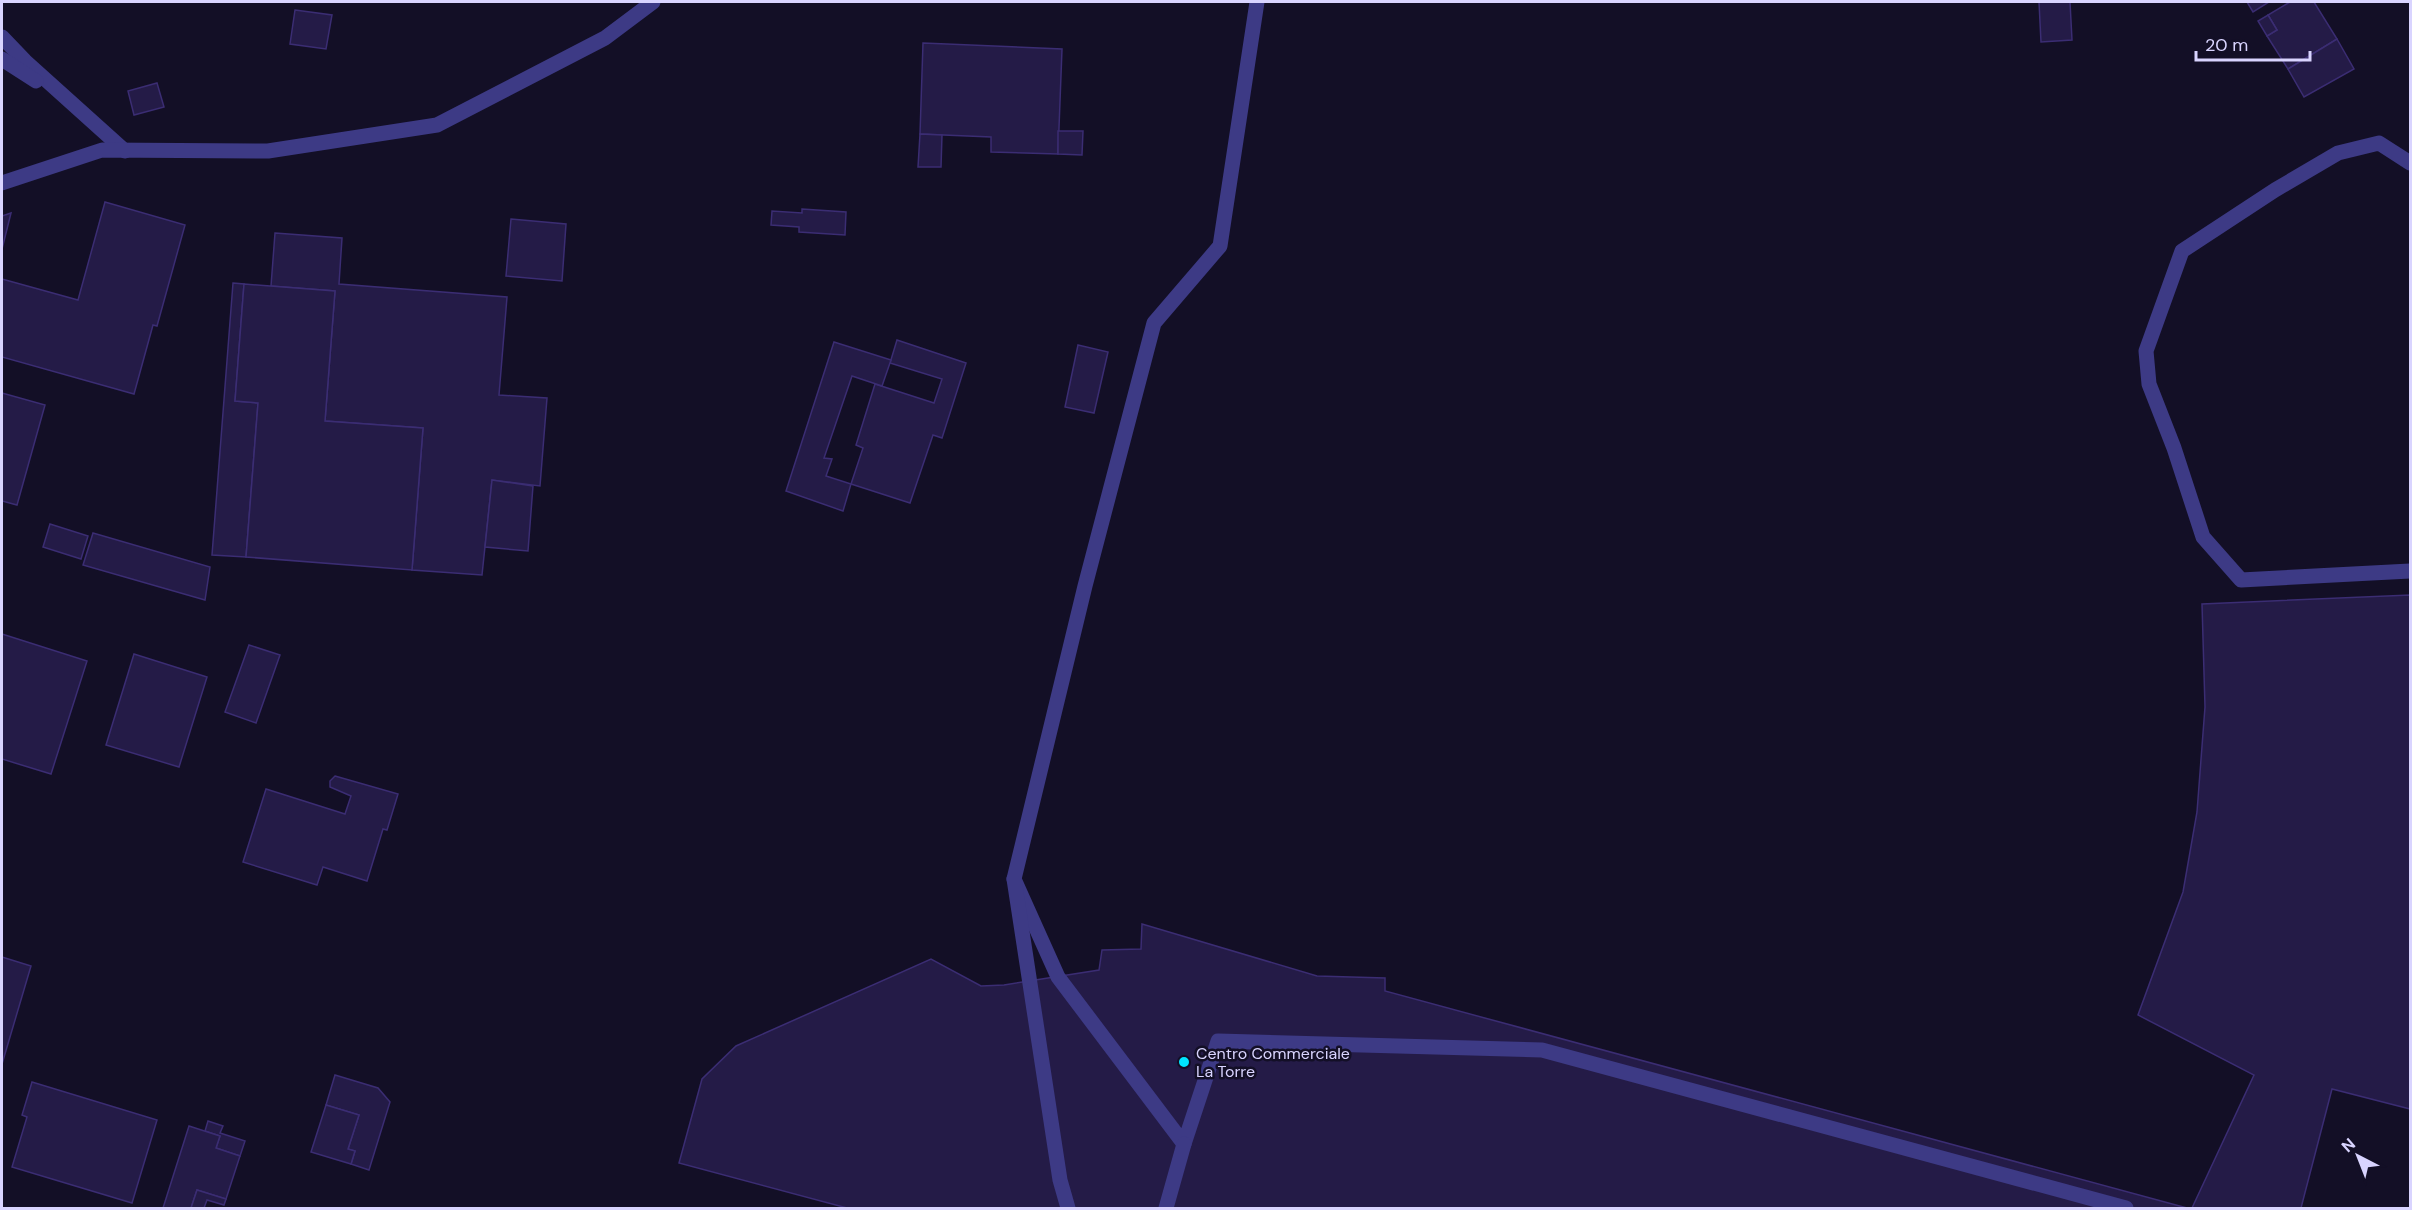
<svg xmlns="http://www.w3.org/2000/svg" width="2412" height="1210" font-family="'DM Sans',sans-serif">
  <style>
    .building { fill: #241b47; stroke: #3b2d73; stroke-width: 1.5 }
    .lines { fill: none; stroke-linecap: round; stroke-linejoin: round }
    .minor { stroke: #3d3a85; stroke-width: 15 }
    .poi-dot { fill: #00e5ff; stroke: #130f26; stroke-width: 2 }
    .labels { text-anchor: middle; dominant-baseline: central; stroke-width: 5; stroke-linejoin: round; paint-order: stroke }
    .poi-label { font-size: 16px; fill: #d9d4ff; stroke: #130f26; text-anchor: start }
  </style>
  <rect width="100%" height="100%" fill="#130f26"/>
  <g class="building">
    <path d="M2039 2H2070L2072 40 2041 42Z"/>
    <path d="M2247 2H2269L2253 12Z"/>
    <path d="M2290 2H2314L2337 39 2288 69 2267 36 2277 30 2268 15Z"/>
    <path d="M295 10 332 15 326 49 290 44Z"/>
    <path d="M2268 15 2277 30 2267 36 2258 21Z"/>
    <path d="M2337 39 2354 69 2304 97 2288 69Z"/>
    <path d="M923 43 1062 49 1058 154 991 152V137L920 134Z"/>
    <path d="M157 83 164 107 134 115 128 91Z"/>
    <path d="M1058 131H1083L1082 155 1058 154Z"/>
    <path d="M920 134 942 135 941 167H918Z"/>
    <path d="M105 202 185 225 157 326 153 325 134 394 2 357V279L78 300Z"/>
    <path d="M802 209 846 212 845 235 799 232V227L771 225 772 211 802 213Z"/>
    <path d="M11 213 2 249V216Z"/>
    <path d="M511 219 566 224 562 281 506 276Z"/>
    <path d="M275 233 342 238 339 284 507 297 499 395 547 398 540 486 492 480 482 575 412 570 423 428 325 421 335 291 271 286Z"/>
    <path d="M233 283 244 284 235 401 258 403 246 557 212 555Z"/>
    <path d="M244 284 335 291 325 421 423 428 412 570 246 557 258 403 235 401Z"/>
    <path d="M897 340 966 363 942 438 933 435 910 503 851 484 863 448 856 445 875 384 934 403 942 379 890 363Z"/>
    <path d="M834 342 891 360 882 386 852 376 824 458 832 459 826 476 851 484 843 511 786 491Z"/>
    <path d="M1078 345 1108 352 1094 413 1065 407Z"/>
    <path d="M2 393 45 405 17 505 2 501Z"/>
    <path d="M492 480 533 486 528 551 485 547Z"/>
    <path d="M50 524 88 536 81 559 43 547Z"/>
    <path d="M93 533 210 567 205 600 83 565Z"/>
    <path d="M2410 595V1109L2332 1089 2301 1208H2192L2254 1075 2138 1015 2183 892 2197 812 2205 707 2202 604Z"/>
    <path d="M2 634 87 661 51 774 2 759Z"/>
    <path d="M249 645 280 655 256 723 225 712Z"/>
    <path d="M134 654 207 677 179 767 106 745Z"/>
    <path d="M335 776 398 794 387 830 383 829 367 881 323 867 317 885 243 862 266 789 345 814 351 796 330 787V781Z"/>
    <path d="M1142 924 1317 976 1385 978V991L2187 1208H847L679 1163 702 1079 736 1046 931 959 981 986 1004 985 1099 970 1102 950 1141 949Z"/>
    <path d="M2 957 31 966 2 1064Z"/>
    <path d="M335 1075 378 1088 390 1102 369 1170 351 1164 355 1151 348 1149 359 1115 326 1105Z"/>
    <path d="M32 1082 157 1120 132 1203 12 1167 27 1117 22 1115Z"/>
    <path d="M326 1105 359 1115 348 1149 355 1151 351 1164 311 1152Z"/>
    <path d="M208 1121 223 1126 220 1133 245 1141 240 1156 216 1148 220 1136 205 1131Z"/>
    <path d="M189 1126 220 1136 216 1148 240 1156 226 1199 197 1190 191 1208H163Z"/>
    <path d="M197 1190 226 1199 224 1205 207 1200 204 1208H191Z"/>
  </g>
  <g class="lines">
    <g class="minor">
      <path d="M2 37 25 61 125 151"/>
      <path d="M2 59 36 81"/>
      <path d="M2410 163 2379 143 2338 153 2275 190 2182 251 2146 351 2149 384 2174 448 2203 537 2241 580 2410 571"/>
      <path d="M2 183 102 150 268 151 437 125 605 38 653 2"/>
      <path d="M1014 879 1058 977 1184 1144 1218 1041 1542 1050 2126 1208"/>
      <path d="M1068 1208 1060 1180 1014 879 1085 586 1154 323 1220 246 1257 2"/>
      <path d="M1166 1208 1184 1144"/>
    </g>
  </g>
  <circle class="poi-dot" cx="1184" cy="1062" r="6"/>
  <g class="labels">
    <g class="poi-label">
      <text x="1196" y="1053">Centro Commerciale<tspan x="1196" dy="18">La Torre</tspan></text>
    </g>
  </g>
  <rect width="2412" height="1210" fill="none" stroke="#d9d4ff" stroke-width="6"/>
  <g transform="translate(2358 1156) rotate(318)" stroke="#130f26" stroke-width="4.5" paint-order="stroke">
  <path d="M0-4.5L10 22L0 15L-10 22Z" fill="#d9d4ff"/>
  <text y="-9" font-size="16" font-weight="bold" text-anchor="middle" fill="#d9d4ff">N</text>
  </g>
  <path d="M2196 51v9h114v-9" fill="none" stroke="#d9d4ff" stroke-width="3"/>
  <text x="2205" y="51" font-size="18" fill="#d9d4ff" stroke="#130f26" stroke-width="4.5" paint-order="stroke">20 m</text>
</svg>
